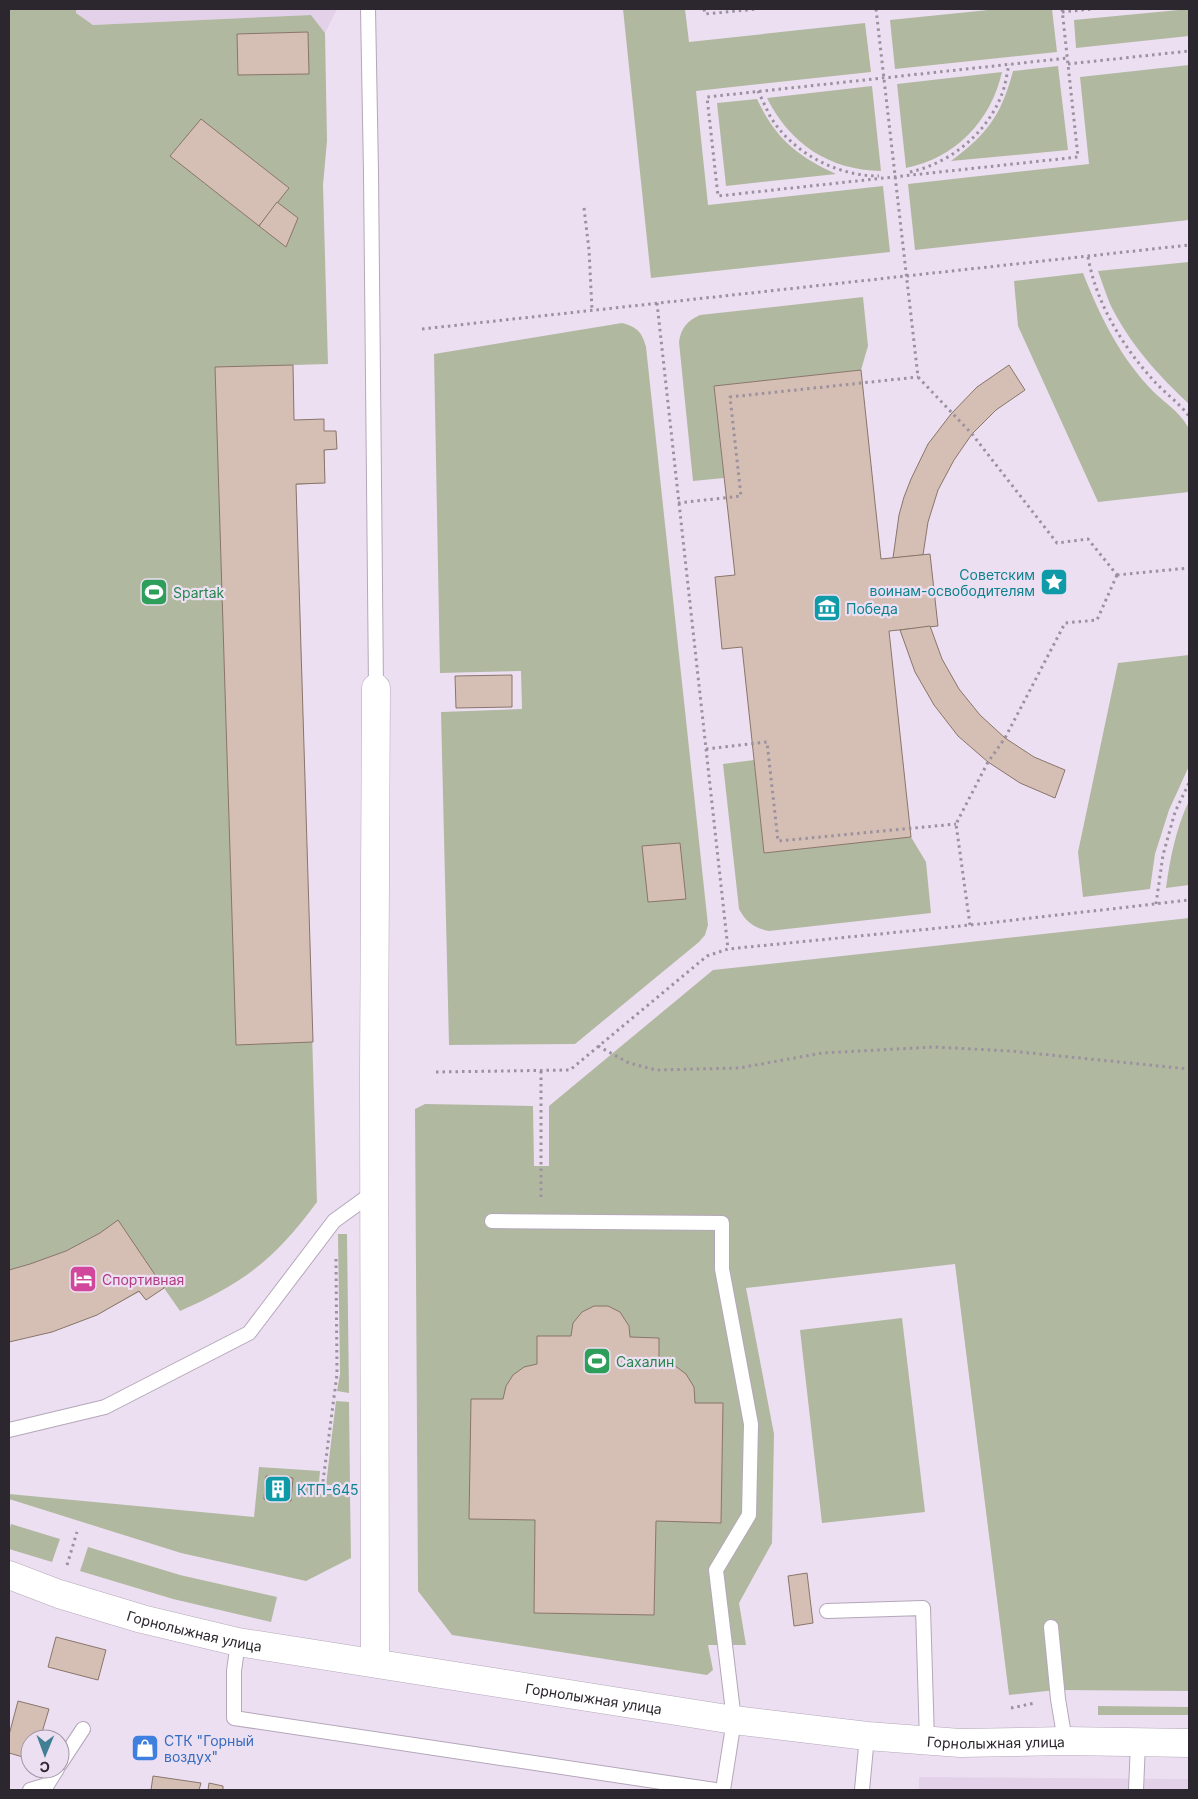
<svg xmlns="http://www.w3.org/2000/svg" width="1198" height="1799" font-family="Inter,sans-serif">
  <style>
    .built { fill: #e3d1ea }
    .green { fill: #b1b8a0 }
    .building { fill: #d5bfb4; stroke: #89756b }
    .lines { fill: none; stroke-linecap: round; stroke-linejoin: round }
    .service-casing { stroke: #b4a7b9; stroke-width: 16 }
    .minor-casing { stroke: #b4a7b9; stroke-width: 29 }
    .tertiary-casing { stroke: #b4a7b9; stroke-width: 29 }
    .path { stroke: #9b919f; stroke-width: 3; stroke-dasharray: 2.5 4; stroke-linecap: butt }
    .service { stroke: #fff; stroke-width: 14 }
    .minor { stroke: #fff; stroke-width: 28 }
    .tertiary { stroke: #fff; stroke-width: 28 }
    .labels { text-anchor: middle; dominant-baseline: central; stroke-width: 4.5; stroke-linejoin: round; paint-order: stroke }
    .culture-label { font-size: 14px; fill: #0d838f; stroke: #eddff2; text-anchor: start }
    .leisure-label { font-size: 14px; fill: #27864d; stroke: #eddff2; text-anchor: start }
    .hotel-label { font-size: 14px; fill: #b23c85; stroke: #eddff2; text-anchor: start }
    .street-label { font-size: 14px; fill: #2c272e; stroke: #eddff2 }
    .shop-label { font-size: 14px; fill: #366cbe; stroke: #eddff2; text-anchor: start }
  </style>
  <rect width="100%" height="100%" fill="#eddff2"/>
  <g class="built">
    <path d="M76 9H337L325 33 311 15 93 25 76 13Z"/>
    <path d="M919 1777 1189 1779V1790H919Z"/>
  </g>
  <g class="green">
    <path d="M9 9H76V13L93 25 311 15 325 33 327 141 323 185 328 364 293 365 294 420 324 431H336L337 449 325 450V483L296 485 317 1202C275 1259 244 1283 180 1311L164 1288 146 1300 139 1292 97 1315 52 1332 9 1342Z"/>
    <path d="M623 9H685L689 42 865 23 871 72 696 91 708 205 883 186 890 252 651 278Z"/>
    <path d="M998 9H1052L1057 52 895 69 890 20Z"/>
    <path d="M1189 9V36L1076 48 1074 20Z"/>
    <path d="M1189 65V220L915 250 908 184 1089 164 1080 77Z"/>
    <path d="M1058 66 1068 150 951 161C987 134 1001 116 1013 71Z"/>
    <path d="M1002 72C991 121 955 158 906 168L897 84Z"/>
    <path d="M872 86 881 171C829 170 790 144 767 98Z"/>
    <path d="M757 99C776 139 796 155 836 174L726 186 717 103Z"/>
    <path d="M1189 262V404C1158 375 1129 343 1110 304 1106 294 1102 282 1098 271Z"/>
    <path d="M1083 273C1099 314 1118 353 1148 386 1160 400 1179 410 1188 427 1192 435 1189 480 1189 492L1098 502 1018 326 1014 281Z"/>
    <path d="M863 297 868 346 861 370 714 386 724 478 693 481 679 342C681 328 687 321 700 315Z"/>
    <path d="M622 323C637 327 642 332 646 347L708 925 705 935 699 942 575 1044 449 1045 441 712 522 709 521 671 440 673 434 354Z"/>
    <path d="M1189 655V766L1169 810 1155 854 1150 889 1083 897 1078 852 1118 663Z"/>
    <path d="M754 760 764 853 911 837 926 862 931 913 769 931C754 928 746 922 739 909L723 764Z"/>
    <path d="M1189 801V885L1166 888C1170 858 1176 828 1189 801Z"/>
    <path d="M1189 918V1691L1056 1690 1009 1695 955 1264 746 1288 774 1434 772 1543 739 1603 746 1645H708L713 1670 707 1675 452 1635 418 1591 415 1109 425 1104 533 1106 534 1166H549V1106L713 970Z"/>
    <path d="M338 1234H347L349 1393 337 1391 340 1374Z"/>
    <path d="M902 1318 925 1512 822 1523 800 1330Z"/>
    <path d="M336 1401 349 1402 350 1485H326Z"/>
    <path d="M259 1467 320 1471 318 1494H350L351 1558 306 1581 181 1553 9 1499V1494L254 1517Z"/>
    <path d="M11 1524 60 1539 52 1562 9 1549V1532Z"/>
    <path d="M88 1547 180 1575 277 1597 271 1622 173 1599 80 1571Z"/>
    <path d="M1098 1706 1189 1707V1715H1098Z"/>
  </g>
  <g class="building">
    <path d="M308 32 309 74 238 75 237 34Z"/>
    <path d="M201 119 289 188 259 226 170 156Z"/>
    <path d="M277 202 298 218 286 247 259 226Z"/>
    <path d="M293 365 294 420 324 419V431H336L337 449 324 450 325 483 296 484 313 1042 236 1045 215 367Z"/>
    <path d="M1009 365 1025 390 996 410 972 434 954 460 938 490 928 522 923 555 893 558 899 515 904 497 911 479 928 444 951 414 977 387Z"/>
    <path d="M861 370 881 559 930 554 938 626 889 631 911 837 764 853 742 647 722 649 715 577 735 575 714 386Z"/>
    <path d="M930 626 942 659 959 689 980 715 1005 738 1034 757 1065 770 1055 798 1020 783 988 762 958 736 934 705 915 672 900 630Z"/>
    <path d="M512 675V707L456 708 455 676Z"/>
    <path d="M680 843 686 899 648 902 642 846Z"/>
    <path d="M118 1220 164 1288 146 1300 139 1291 97 1315 52 1332 9 1342V1270L30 1264 66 1251 100 1233Z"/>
    <path d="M594 1306H608L620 1312 629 1326 630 1337 659 1338V1362L674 1365 686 1374 694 1387 695 1403H723L721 1523 656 1521 654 1615 534 1613 535 1520 469 1519 471 1399H503L506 1386 513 1375 524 1367 537 1364V1336H571L573 1323 582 1312Z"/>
    <path d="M266 1476 293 1478 291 1501 264 1499Z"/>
    <path d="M807 1573 813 1623 794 1626 788 1576Z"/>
    <path d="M56 1637 106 1650 98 1680 48 1667Z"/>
    <path d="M18 1701 49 1709 40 1739H30V1759L9 1753V1735Z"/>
    <path d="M153 1776 201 1783 199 1790H151Z"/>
    <path d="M209 1783 223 1786V1790H208Z"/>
  </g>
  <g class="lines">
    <g class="service-casing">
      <g id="service">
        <path d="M368 9 371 173 376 688"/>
        <path d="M492 1221 722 1223V1269L751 1424 749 1515 716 1570 734 1720 723 1790"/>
        <path d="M9 1430 105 1407 249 1333 334 1221 374 1192"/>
        <path d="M827 1611 923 1608 927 1741"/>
        <path d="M1051 1627 1058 1699 1065 1741"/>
        <path d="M238 1642 234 1671V1718L715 1790"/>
        <path d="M60 1764 83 1729"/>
        <path d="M30 1790 47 1785 57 1769"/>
        <path d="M862 1790 867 1736"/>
        <path d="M1136 1790 1138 1743"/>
      </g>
    </g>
    <g class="minor-casing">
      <path id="minor" d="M375 1663 374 1073 376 688"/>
    </g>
    <g class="tertiary-casing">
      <g id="tertiary">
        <path id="s1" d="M9 1575 59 1594 142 1619 238 1642 734 1720 867 1736 960 1743 1065 1741 1189 1743"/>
      </g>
    </g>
    <g class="path">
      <path d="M704 9 705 14 757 9"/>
      <path d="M876 9 918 377 972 434 1057 543 1088 539 1117 575"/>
      <path d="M1062 9 1078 157 718 196 707 97 1068 58"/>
      <path d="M1062 12 1092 9"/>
      <path d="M1068 64 1189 51"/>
      <path d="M758 91C762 99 766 108 770 116 792 153 837 176 879 176"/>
      <path d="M910 172C951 163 989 132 1003 91 1006 82 1007 73 1009 64"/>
      <path d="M584 208 589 250 592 310"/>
      <path d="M1088 257C1096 303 1123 347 1154 381 1165 393 1179 403 1189 416"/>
      <path d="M657 303 728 949"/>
      <path d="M422 329 1189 245"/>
      <path d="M678 503 741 496 730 397 918 377"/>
      <path d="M1117 575 1189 568"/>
      <path d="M706 749 767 742 778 841 956 824"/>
      <path d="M1156 904 1163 855 1175 812 1189 783"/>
      <path d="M970 925 956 824 988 762 1005 738 1065 623 1097 620 1117 575"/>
      <path d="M598 1046 629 1063 656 1070 739 1068 822 1053 934 1047 1010 1051 1189 1069"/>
      <path d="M436 1072 570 1070 707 956 728 949 970 925 1189 900"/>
      <path d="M541 1197V1070"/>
      <path d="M336 1259 337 1374 322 1489 344 1490"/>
      <path d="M67 1565 77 1532"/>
      <path d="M1011 1708 1035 1703"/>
    </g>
    <use href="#service" class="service"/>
    <use href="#minor" class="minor"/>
    <use href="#tertiary" class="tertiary"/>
  </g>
  <defs>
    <g id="sight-square" transform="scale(1.4375)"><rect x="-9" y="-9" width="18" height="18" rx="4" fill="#0f9aa8" stroke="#eddff2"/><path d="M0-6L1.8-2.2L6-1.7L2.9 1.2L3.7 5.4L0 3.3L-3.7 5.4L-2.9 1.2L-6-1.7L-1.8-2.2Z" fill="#fff"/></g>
    <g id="stadium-square" transform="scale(1.4375)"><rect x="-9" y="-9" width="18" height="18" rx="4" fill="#2e9e5b" stroke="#eddff2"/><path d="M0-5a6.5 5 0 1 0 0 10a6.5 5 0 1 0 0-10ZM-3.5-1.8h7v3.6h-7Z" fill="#fff"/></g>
    <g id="museum-square" transform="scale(1.4375)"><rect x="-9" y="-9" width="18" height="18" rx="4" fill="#0f9aa8" stroke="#eddff2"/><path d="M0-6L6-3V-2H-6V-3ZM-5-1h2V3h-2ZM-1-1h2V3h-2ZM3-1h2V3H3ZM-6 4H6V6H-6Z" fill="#fff"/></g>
    <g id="hotel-square" transform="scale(1.4375)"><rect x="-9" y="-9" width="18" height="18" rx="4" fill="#d1479c" stroke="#eddff2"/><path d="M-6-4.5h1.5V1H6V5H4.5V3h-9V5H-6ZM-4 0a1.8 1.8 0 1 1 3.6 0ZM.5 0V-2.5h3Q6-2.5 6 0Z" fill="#fff"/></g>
    <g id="building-square" transform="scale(1.4375)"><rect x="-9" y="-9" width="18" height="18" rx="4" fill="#0f9aa8" stroke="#eddff2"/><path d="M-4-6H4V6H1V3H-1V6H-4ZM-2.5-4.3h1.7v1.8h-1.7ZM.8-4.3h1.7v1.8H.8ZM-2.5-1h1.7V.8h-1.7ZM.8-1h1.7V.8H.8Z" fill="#fff"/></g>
    <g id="shop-square" transform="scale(1.4375)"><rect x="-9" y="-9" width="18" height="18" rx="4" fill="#3f7fe0" stroke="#eddff2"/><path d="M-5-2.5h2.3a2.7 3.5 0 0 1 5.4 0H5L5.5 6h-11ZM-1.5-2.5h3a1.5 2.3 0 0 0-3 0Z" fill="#fff"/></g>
  </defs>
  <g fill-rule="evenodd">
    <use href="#sight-square" x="1054" y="582"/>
    <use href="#stadium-square" x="154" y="592"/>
    <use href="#museum-square" x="827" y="608"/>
    <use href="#hotel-square" x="83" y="1279"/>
    <use href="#stadium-square" x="597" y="1361"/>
    <use href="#building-square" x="278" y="1489"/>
    <use href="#shop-square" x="145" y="1748"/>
  </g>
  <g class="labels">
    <g class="culture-label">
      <text x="1035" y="574" text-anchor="end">Советским<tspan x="1035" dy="16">воинам-освободителям</tspan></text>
      <text x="846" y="608">Победа</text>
      <text x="297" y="1489">КТП-645</text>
    </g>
    <g class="leisure-label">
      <text x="173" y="592">Spartak</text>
      <text x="616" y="1361">Сахалин</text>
    </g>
    <g class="hotel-label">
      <text x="102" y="1279">Спортивная</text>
    </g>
    <g class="street-label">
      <text stroke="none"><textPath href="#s1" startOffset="194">Горнолыжная улица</textPath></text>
      <text stroke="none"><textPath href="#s1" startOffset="599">Горнолыжная улица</textPath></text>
      <text stroke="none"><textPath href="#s1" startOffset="1004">Горнолыжная улица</textPath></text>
    </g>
    <g class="shop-label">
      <text x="164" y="1740">СТК "Горный<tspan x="164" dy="16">воздух"</tspan></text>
    </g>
  </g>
  <rect width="1198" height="1799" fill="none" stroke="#2c272e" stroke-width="20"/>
  <g transform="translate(45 1754) rotate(181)"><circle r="24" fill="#eddff2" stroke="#a095a4"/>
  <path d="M0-4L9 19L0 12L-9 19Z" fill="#417f95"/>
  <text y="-8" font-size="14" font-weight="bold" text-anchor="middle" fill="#2c272e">С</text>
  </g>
</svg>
